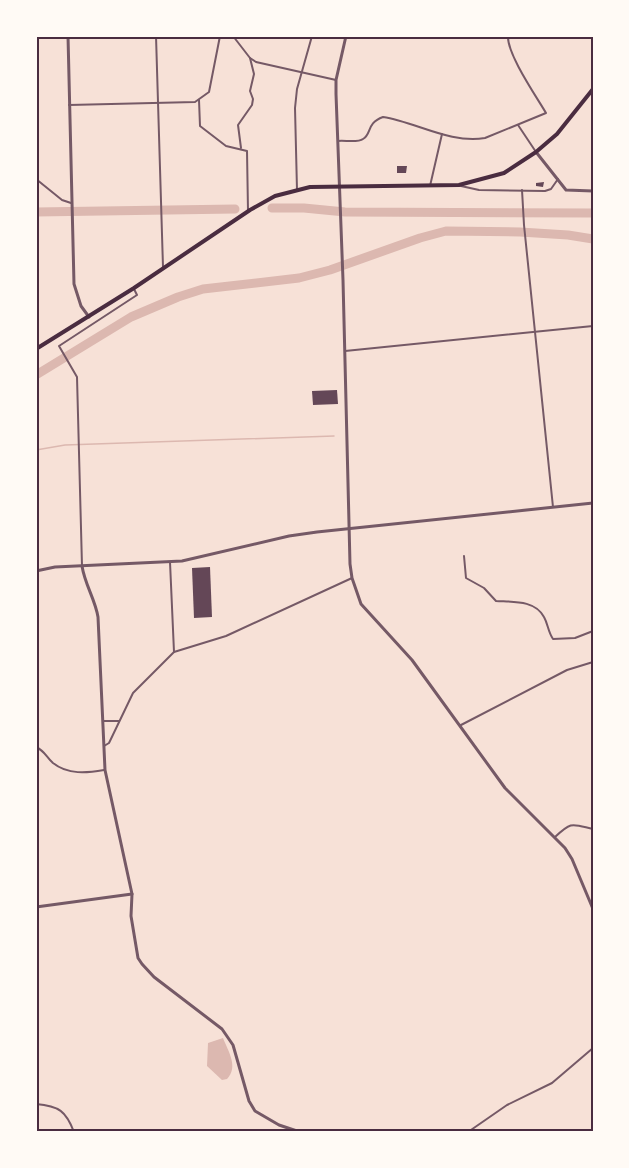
<svg xmlns="http://www.w3.org/2000/svg" width="629" height="1168" font-family="Poppins,sans-serif">
  <style>
    .water { fill: #dcb8b0 }
    .lines { fill: none; stroke-linecap: round; stroke-linejoin: round }
    .stream { stroke: #dcb8b0; stroke-width: 1.5 }
    .river { stroke: #dcb8b0; stroke-width: 9 }
    .building { fill: #644757 }
    .minor { stroke: #755966; stroke-width: 2 }
    .tertiary { stroke: #755966; stroke-width: 3 }
    .primary { stroke: #4a2c40; stroke-width: 4 }
    .neatline { fill: none; stroke: #4a2c40; stroke-width: 2 }
  </style>
  <rect width="100%" height="100%" fill="#f7e1d7"/>
  <path class="water" d="M223 1038C228 1051 239 1067 227 1079L222 1080 207 1066 208 1043Z"/>
  <g class="lines">
    <path class="stream" d="M36 450 65 445 334 436"/>
    <g class="river">
      <path d="M272 208H304L345 212 593 213"/>
      <path d="M36 212 235 209"/>
      <path d="M36 375 131 317 178 297 203 289 299 278 330 270 420 238 446 231 520 232 568 235 593 239"/>
    </g>
  </g>
  <g class="building">
    <path d="M397 166H407L406 173H397Z"/>
    <path d="M544 182 543 187 536 186V183Z"/>
    <path d="M337 390 338 404 313 405 312 391Z"/>
    <path d="M210 567 212 617 194 618 192 568Z"/>
  </g>
  <g class="lines">
    <g class="minor">
      <path d="M156 36 163 267"/>
      <path d="M233 36 250 58 256 62 336 80"/>
      <path d="M199 100 200 126 226 146 247 151 248 211"/>
      <path d="M69 105 195 102 209 92 220 36"/>
      <path d="M518 125 536 152"/>
      <path d="M338 141C344 140 358 143 363 139 372 134 366 123 383 117 416 122 450 144 485 138L546 113C536 96 507 54 508 36"/>
      <path d="M241 148 238 125 252 105 253 99 250 91 254 74 250 58"/>
      <path d="M36 179 62 200 71 203"/>
      <path d="M430 186 442 134"/>
      <path d="M461 186 479 190 545 191 551 189 558 179"/>
      <path d="M297 190 295 108 297 89 312 36"/>
      <path d="M522 190 524 225 553 507"/>
      <path d="M345 351 593 326"/>
      <path d="M464 556 466 578 484 588 496 601C513 602 535 600 544 617 548 624 548 632 553 639L575 638 593 631"/>
      <path d="M170 562 174 652"/>
      <path d="M82 566 77 377 59 346 137 295 134 289"/>
      <path d="M104 721H119"/>
      <path d="M461 725 567 670 593 662"/>
      <path d="M104 746 109 743 133 693 174 652 226 636 352 578"/>
      <path d="M36 747C45 751 46 757 53 763 68 775 87 773 104 770"/>
      <path d="M555 837C572 821 572 824 593 829"/>
      <path d="M36 1104C59 1106 66 1111 74 1132"/>
      <path d="M468 1132 507 1105 552 1083 593 1048"/>
    </g>
    <g class="tertiary">
      <path d="M68 36 74 284 81 306 89 317"/>
      <path d="M346 36 336 80V94L343 280 350 564 352 578 361 604 412 660 505 788 565 848 572 859 593 909"/>
      <path d="M536 152 566 190 593 191"/>
      <path d="M82 566C85 585 95 599 98 617L105 770 132 894 131 916 138 958 142 964 154 977 222 1029 233 1045 249 1101 255 1111 279 1125 300 1132"/>
      <path d="M36 571 55 567 182 561 289 536 317 532 593 503"/>
      <path d="M36 907 132 894"/>
    </g>
    <path class="primary" d="M36 349 134 288 250 210 275 196 310 187 459 185 504 173 536 152 557 134 593 89"/>
  </g>
  <rect width="629" height="1168" fill="none" stroke="#fffaf5" stroke-width="75"/>
  <rect x="38" y="38" width="554" height="1092" class="neatline"/>
</svg>
